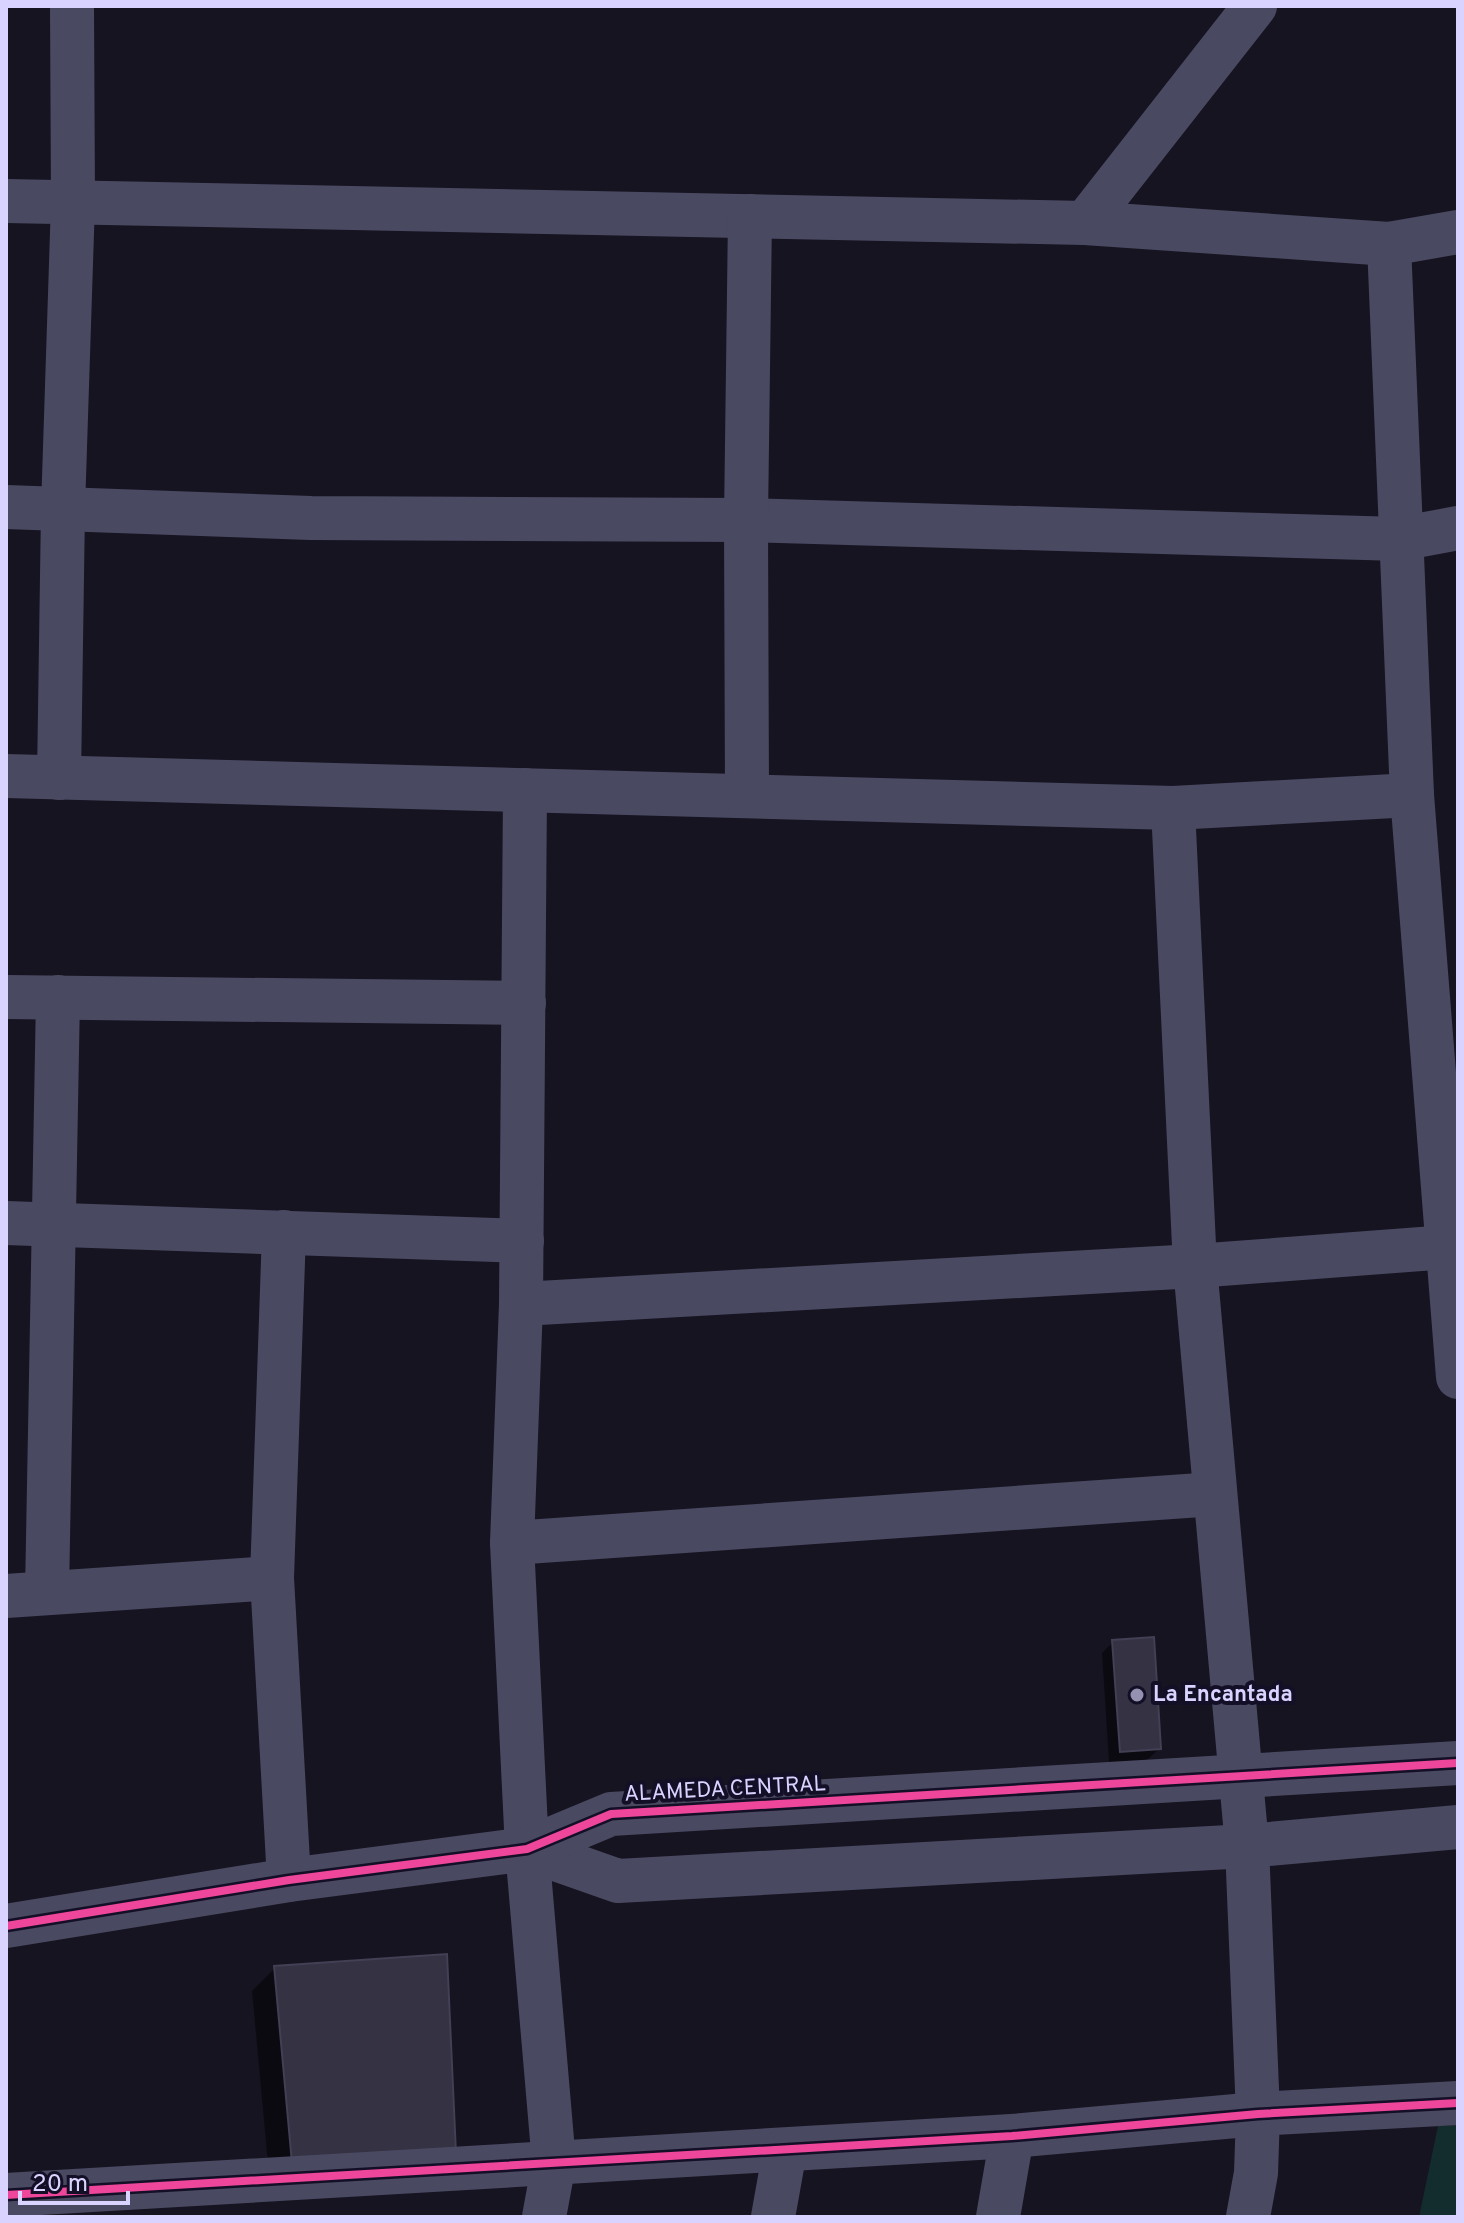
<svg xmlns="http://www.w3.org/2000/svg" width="1464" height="2223" font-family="Overpass,sans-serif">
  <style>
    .green { fill: #132c2d }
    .shadow { fill: #0007 }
    .building { fill: #343243; stroke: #433f54; stroke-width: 2 }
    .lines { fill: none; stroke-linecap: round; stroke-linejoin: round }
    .minor { stroke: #4a4962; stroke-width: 44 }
    .cycleway-casing { stroke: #130f26; stroke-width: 13 }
    .cycleway { stroke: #ed469a; stroke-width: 8 }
    .poi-dot { fill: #9591b1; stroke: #130f26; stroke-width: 3 }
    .labels { text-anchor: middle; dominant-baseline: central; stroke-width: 8; stroke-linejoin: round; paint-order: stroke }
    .poi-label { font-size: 22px; font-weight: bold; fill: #d9d4ff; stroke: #130f26; text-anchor: start }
    .street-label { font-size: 22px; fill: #d9d4ff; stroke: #130f26 }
  </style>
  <rect width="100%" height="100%" fill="#161421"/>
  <path class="green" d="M1458 2125V2217H1419L1438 2126Z"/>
  <g class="shadow">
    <path d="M1113 1642 1159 1749 1147 1760 1109 1762 1102 1653Z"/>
    <path d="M445 1957 270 2185 252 1991 275 1968Z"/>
  </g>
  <g class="building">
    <path d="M1154 1637 1161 1749 1120 1752 1112 1640Z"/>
    <path d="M447 1954 456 2154 292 2163 274 1966Z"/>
  </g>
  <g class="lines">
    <g class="minor">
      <path d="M6 201 1085 223 1389 244 1458 232"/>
      <path d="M1085 223 1255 6"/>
      <path d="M1389 244 1412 795 1458 1377"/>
      <path d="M6 507 311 518 746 520 1399 539 1458 528"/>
      <path d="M6 776 1173 808 1412 795"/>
      <path d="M59 778 63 509 73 202 72 6"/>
      <path d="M525 790 521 1304 512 1543 527 1849 554 2163 544 2217"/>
      <path d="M747 796 746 520 750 216"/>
      <path d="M1173 808 1195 1266 1247 1846 1258 2114 1256 2173 1248 2217"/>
      <path d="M6 997 524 1003"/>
      <path d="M6 1223 522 1241"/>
      <path d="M284 1232 272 1578 289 1880"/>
      <path d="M521 1304 1195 1266 1448 1247"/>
      <path d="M512 1543 1215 1494"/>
      <path d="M47 1593 58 997"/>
      <path d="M6 1596 272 1578"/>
      <path d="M527 1849 618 1881 1247 1846 1458 1827"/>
      <path d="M6 1926 289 1880 527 1849 611 1814 1458 1763"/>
      <path d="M6 2195 1012 2136 1258 2114 1458 2103"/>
      <path d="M773 2217 785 2150"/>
      <path d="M998 2217 1012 2136"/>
    </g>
    <g class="cycleway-casing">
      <g id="cycleway">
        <path d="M6 1926 289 1880 527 1849 611 1814 1458 1763"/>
        <path d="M6 2195 1012 2136 1258 2114 1458 2103"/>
      </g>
    </g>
    <use href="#cycleway" class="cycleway"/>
  </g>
  <circle class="poi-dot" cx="1137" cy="1695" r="8"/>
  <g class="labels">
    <g class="poi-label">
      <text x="1153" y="1695">La Encantada</text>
    </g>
    <g class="street-label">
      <text transform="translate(725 1790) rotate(-3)">ALAMEDA CENTRAL</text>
    </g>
  </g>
  <rect width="1464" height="2223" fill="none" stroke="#d9d4ff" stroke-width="16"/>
  <path d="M20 2191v12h108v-12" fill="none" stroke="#d9d4ff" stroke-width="4"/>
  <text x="32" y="2191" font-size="24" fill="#d9d4ff" stroke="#130f26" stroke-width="6" paint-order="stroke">20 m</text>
</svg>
